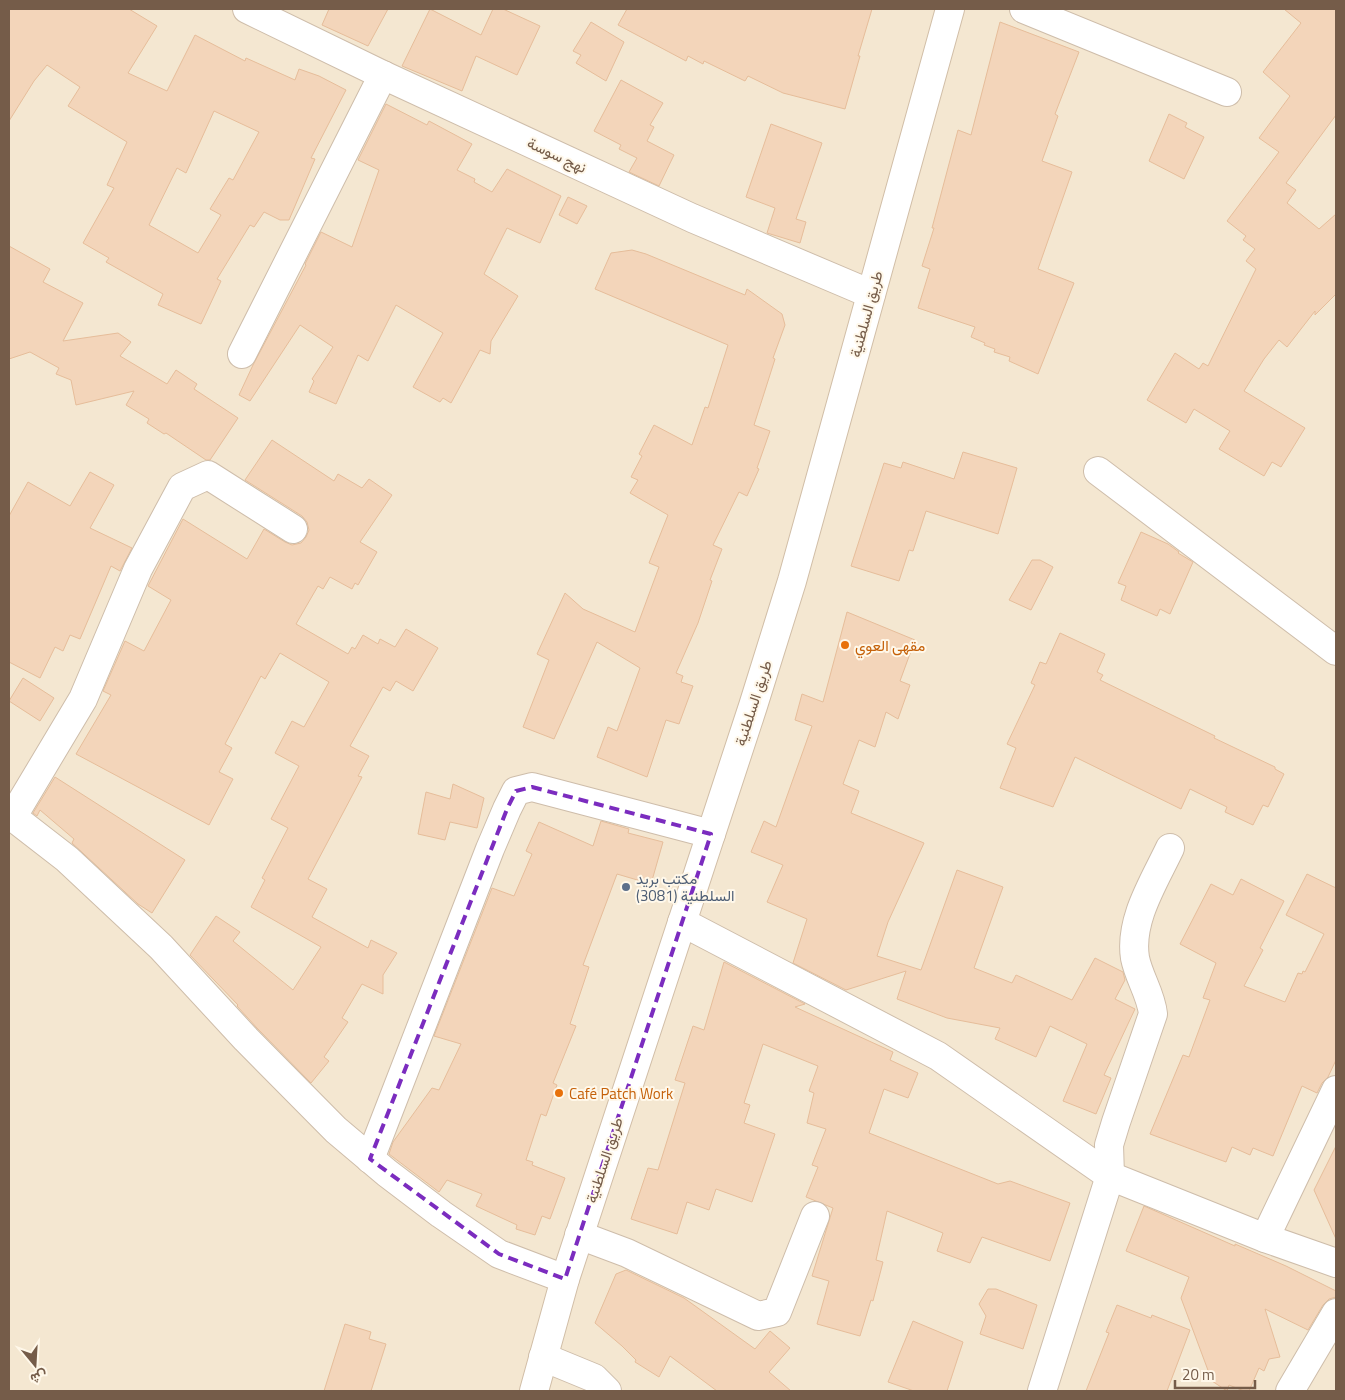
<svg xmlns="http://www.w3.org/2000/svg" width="1345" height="1400" font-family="'Titillium Web',Vazirmatn,sans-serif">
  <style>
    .residential { fill: #f4e7d1 }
    .building { fill: #f3d5ba; stroke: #e6bd9a; fill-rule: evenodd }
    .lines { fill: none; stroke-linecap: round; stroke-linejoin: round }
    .minor-casing { stroke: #cebdaa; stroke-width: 30 }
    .tertiary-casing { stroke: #cebdaa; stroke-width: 30 }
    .secondary-casing { stroke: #d1bea7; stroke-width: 30 }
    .minor { stroke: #fff; stroke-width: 28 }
    .tertiary { stroke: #fff; stroke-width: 28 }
    .secondary { stroke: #fff; stroke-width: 28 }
    .marked { fill: none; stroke: #7b2cbf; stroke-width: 4; stroke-dasharray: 10 6; stroke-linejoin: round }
    .food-dot { fill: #e8710a; stroke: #fff8ea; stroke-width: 2 }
    .service-dot { fill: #5c6f8a; stroke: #fff8ea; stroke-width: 2 }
    .labels { text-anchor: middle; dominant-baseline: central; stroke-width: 4; stroke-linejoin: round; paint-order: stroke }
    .street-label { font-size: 15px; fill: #755c49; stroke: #fff8ea }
    .food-label { font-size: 15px; fill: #c56008; stroke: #fff8ea; text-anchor: start }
    .service-label { font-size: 15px; fill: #4e5e75; stroke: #fff8ea; text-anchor: start }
  </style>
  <rect width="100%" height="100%" fill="#fdf5e3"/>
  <rect class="residential" x="9" y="9" width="1327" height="1382"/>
  <g class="building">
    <path d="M9 9H129L157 26 128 73 167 91 195 35 245 61 246 58 295 80 299 69 319 76 346 90 311 158 315 159 289 220H280L264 212 254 227 250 225 217 279 221 281 201 324 158 305 163 294 106 262 109 258 83 243 114 188 107 185 127 142 68 106 80 87 47 65 34 81 9 121ZM214 111 259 132 233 180 229 178 210 209 221 215 198 253 149 225 177 168 186 173Z"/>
    <path d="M329 9H388L368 46 322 25Z"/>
    <path d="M430 9 481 35 493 9H503L540 26 517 75 476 56 462 91 402 66Z"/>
    <path d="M627 9H872L858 56H860L845 109 783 93 748 76 745 81 704 61 703 64 688 56 686 61 618 25Z"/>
    <path d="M1284 9H1336V115L1286 183 1296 190 1287 203 1319 229 1336 214V294L1315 315V311L1287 347 1279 340 1264 359 1244 391 1305 428 1281 467 1272 462 1264 476 1219 449 1230 431 1194 409 1186 423 1147 400 1175 353 1199 369 1203 363 1208 366 1256 269 1246 261 1255 249 1243 240 1246 236 1227 221 1279 152 1259 138 1290 96 1263 72 1301 23Z"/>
    <path d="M591 22 624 42 606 81 576 63 581 55 573 51Z"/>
    <path d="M1000 22 1079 52 1055 114 1058 116 1042 161 1072 172 1038 269 1074 283 1038 374 1009 361 1010 357 994 352 995 349 984 345 985 343 971 337 975 327 918 308 930 269 922 266 934 228H932L958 130 971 135Z"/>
    <path d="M621 80 663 103 650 125 654 127 647 141 674 155 659 186 629 172 637 158 619 149 621 145 594 131Z"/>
    <path d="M386 104 427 125 429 121 472 144 457 170 475 179 474 182 492 192 507 169 561 196 540 243 507 228 484 274 518 296 491 341 490 354 480 350 451 403 443 398 440 402 413 387 443 333 396 305 368 361 358 355 336 404 309 392 314 381 312 379 333 347 300 325 250 401 239 395 253 365 306 265 305 264 321 232 352 247 379 170 358 160Z"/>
    <path d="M1169 114 1187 123 1185 127 1204 137 1184 179 1149 161Z"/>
    <path d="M771 124 822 143 796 219 806 222 800 243 767 233 775 208 746 197Z"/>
    <path d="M568 197 587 206 577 224 559 215Z"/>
    <path d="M9 246 50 269 43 282 83 303 63 341 118 333 131 342 120 356 167 384 176 370 197 384 194 389 238 418 210 460H206L166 433 164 434 147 423 149 419 126 405 134 391 76 405 71 380 56 374 59 368 30 352 9 359Z"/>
    <path d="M632 250 646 254 745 295 747 289 782 314 785 325 773 358 775 359 754 425 770 431 757 468 759 469 747 496 739 492 713 545 722 549 710 580 712 581 698 623 676 673 683 676 681 682 693 686 679 724 666 720 647 777 597 757 608 727 617 731 640 668 597 642 554 739 523 727 549 660 537 654 565 593 583 609 635 632 659 567 649 563 668 515 630 493 638 480 631 477 642 456 639 454 654 425 692 445 705 407 708 408 728 345 595 289 611 253Z"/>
    <path d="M272 440 334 481 338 474 362 488 369 479 392 495 360 542 377 552 358 585 355 583 352 589 330 577 323 589 318 586 296 624 348 654 352 647 355 649 363 635 378 644 380 639 395 647 406 629 438 648 413 691 396 681 390 691 383 687 350 746 369 756 358 776 362 777 308 879 327 889 312 917 368 948 371 940 397 953 383 975V994L362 984 342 1018 348 1022 324 1057 329 1061 311 1083 257 1028 237 1006 238 1005 190 955 216 916 240 932 233 941 293 990 321 947 251 907 265 880 262 878 288 828 271 819 299 766 275 753 292 721 304 727 329 682 280 653 265 679 261 676 225 744 232 748 219 772 233 779 209 825 76 754 111 695 103 691 125 641 144 651 171 600 148 586 183 519 247 559 264 529 285 542 292 545 301 543 306 537 309 530 307 522 302 516 245 480Z"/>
    <path d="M963 452 1017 468 998 534 926 511 913 551 909 550 899 581 851 566 884 463 901 468 903 462 954 479Z"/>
    <path d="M90 472 114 485 90 528 132 548 120 571 111 566 80 639 70 635 63 651 55 647 40 678 9 662V516L28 482 70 506Z"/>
    <path d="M1141 532 1168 544 1179 552 1178 553 1193 562 1170 614 1160 609 1157 616 1121 600 1126 586 1118 583Z"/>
    <path d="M1032 560H1040L1053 567 1031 610 1009 600Z"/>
    <path d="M847 612 915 640 900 681 910 685 898 719 886 712 875 747 859 740 843 784 859 791 851 813 924 843 888 922 877 956 921 970 957 870 1003 887 974 968 1012 983 1016 975 1072 1000 1095 958 1123 972 1125 980 1115 999 1135 1009 1104 1075 1111 1078 1096 1114 1063 1101 1087 1044 1050 1026 1036 1057 995 1039 1000 1028 947 1018 897 999 906 971 846 990 793 963 807 919 767 902 783 865 751 852 764 821 776 827 812 726 795 720 802 694 823 702Z"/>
    <path d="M1060 633 1105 654 1097 672 1103 675 1100 680 1215 736 1214 738 1275 767V769L1284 774 1268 807 1263 805 1253 825 1225 812 1227 807 1190 789 1181 809 1075 757 1053 807 1000 788 1016 748 1007 744 1035 685 1031 683 1040 662 1046 664Z"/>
    <path d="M23 678 54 698 40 721 9 701Z"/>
    <path d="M55 777 185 860 152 913 138 904 72 843 74 839 40 810 37 816 33 813Z"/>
    <path d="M453 784 484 798 477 828 450 822 445 840 418 834 426 792 450 799Z"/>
    <path d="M601 821 629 829 628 833 663 842 651 884 617 874 583 965 589 967 570 1024 576 1026 553 1083 557 1085 546 1116 541 1114 526 1160 533 1162 532 1165 565 1178 550 1219 542 1216 535 1235 516 1229 517 1225 476 1206 482 1194 447 1180 439 1192 389 1154 393 1142 432 1088 439 1090 461 1044 434 1036 492 888 514 896 532 854 526 851 539 822 593 846Z"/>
    <path d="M1307 874 1336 888V1060L1328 1077 1322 1083 1317 1093 1302 1086 1273 1156 1253 1148 1250 1155 1232 1147 1226 1162 1150 1134 1183 1055 1189 1057 1210 1000 1203 998 1216 963 1180 944 1211 884 1233 895 1241 879 1284 901 1260 948 1263 950 1244 986 1285 1002 1298 973 1302 974 1303 971 1305 972 1324 934 1286 915Z"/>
    <path d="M724 962 805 1004 795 1007 893 1052 890 1060 918 1073 908 1098 884 1089 869 1133 998 1184 1010 1181 1070 1203 1050 1261 982 1237 970 1263 937 1251 943 1233 887 1211 876 1260 883 1262 873 1301 871 1300 860 1336 817 1324 829 1281 812 1276 833 1208 806 1197 818 1167 812 1165 826 1129 807 1123 814 1093 809 1091 818 1066 763 1044 744 1103 750 1105 744 1123 775 1134 752 1202 716 1189 709 1210 687 1202 677 1234 631 1219 648 1168 658 1170 685 1083 675 1080 693 1026 704 1030Z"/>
    <path d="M1336 1146V1239L1314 1190Z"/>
    <path d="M1144 1206 1235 1246V1244L1286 1266 1336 1291V1297L1329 1299 1323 1305 1308 1330 1265 1309 1280 1357 1269 1359 1264 1371 1259 1368 1249 1391H1244L1229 1385 1227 1391 1212 1381 1181 1298 1189 1277 1126 1251Z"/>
    <path d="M626 1270 684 1298 755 1349 770 1331 790 1348 769 1372 791 1391H717L670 1356 659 1377 635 1362 636 1360 622 1346 595 1323 616 1274Z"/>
    <path d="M988 1289H996L1037 1305 1023 1349 980 1334 986 1316 979 1304Z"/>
    <path d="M1117 1305 1151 1318 1152 1315 1190 1330 1167 1391H1086L1109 1333 1106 1332Z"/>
    <path d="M913 1321 963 1342 947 1391H914L888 1382Z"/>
    <path d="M345 1324 371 1332 369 1339 386 1344 371 1391H324Z"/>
  </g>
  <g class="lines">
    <g class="minor-casing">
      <g id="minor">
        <path d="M247 9 383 75 692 218 871 294"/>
        <path d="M1024 9 1227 92"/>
        <path d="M242 354 383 75"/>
        <path d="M1098 471 1336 651"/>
        <path d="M9 814 67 859 161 947 246 1039 336 1130 387 1173 441 1214 499 1254 565 1279"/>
        <path d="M13 816 83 699 138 569 182 487 208 475 293 529"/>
        <path d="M682 922 938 1056 1110 1176"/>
        <path d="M370 1159 490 849 507 809 516 791 532 787 711 834"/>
        <path d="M1110 1176 1109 1145 1116 1122 1153 1014C1151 994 1139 978 1135 958 1129 920 1154 882 1170 848"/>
        <path d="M579 1235 627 1253 758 1316 777 1312 815 1216"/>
        <path d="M1265 1238 1336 1263"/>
        <path d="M1042 1391 1110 1176 1265 1238 1336 1090"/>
        <path d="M1290 1391 1336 1313"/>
      </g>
    </g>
    <g class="tertiary-casing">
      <path id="tertiary" d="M543 1357 594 1378 607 1391"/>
    </g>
    <g class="secondary-casing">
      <path id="secondary" d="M534 1391 565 1279 753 706 792 581 950 9"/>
    </g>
    <use href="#minor" class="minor"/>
    <use href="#tertiary" class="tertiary"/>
    <use href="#secondary" class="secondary"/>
  </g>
  <path class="marked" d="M532 787 711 834 565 1279 499 1254 370 1159 507 809 516 791Z"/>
  <g class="food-dot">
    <circle cx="845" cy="645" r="5"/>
    <circle cx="559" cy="1093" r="5"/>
  </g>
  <circle class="service-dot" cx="626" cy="887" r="5"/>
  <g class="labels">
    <g class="street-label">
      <text transform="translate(557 155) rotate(25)">نهج سوسة</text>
      <text transform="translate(866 314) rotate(-75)">طريق السلطنية</text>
      <text transform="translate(753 703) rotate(-72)">طريق السلطنية</text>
      <text transform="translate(604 1160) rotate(-72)">طريق السلطنية</text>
    </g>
    <g class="food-label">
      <text x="855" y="645">مقهى العوي</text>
      <text x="569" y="1093">Café Patch Work</text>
    </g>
    <g class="service-label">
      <text x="636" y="878">مكتب بريد<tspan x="636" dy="17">السلطنية (3081)</tspan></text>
    </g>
  </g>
  <rect width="1345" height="1400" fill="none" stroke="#755c49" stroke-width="20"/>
  <g transform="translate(35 1365) rotate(162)" stroke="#fff8ea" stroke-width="4" paint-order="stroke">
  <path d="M0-4L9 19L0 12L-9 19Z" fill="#755c49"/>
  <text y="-8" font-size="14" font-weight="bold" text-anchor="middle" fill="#755c49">ش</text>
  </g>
  <path d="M1175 1380v8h80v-8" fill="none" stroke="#755c49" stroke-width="2.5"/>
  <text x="1182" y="1380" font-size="15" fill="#755c49" stroke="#fff8ea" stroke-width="4" paint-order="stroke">20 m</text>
</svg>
